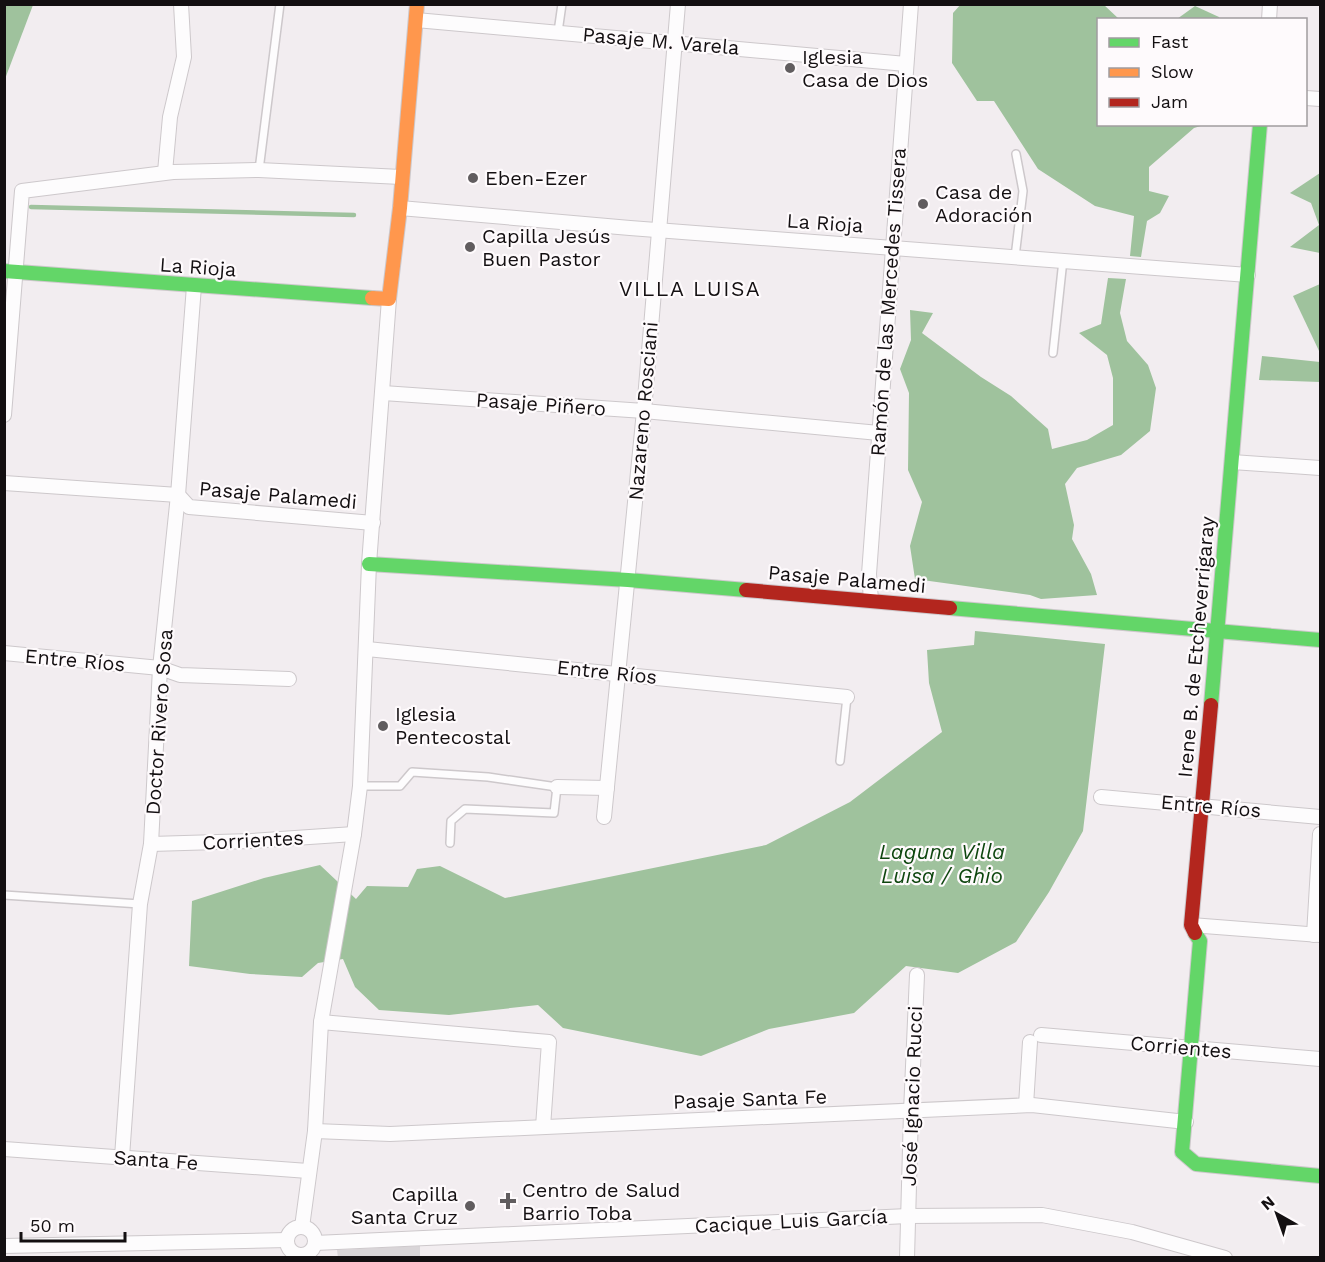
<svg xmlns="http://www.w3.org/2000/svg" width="1325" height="1262" font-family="'Work Sans',sans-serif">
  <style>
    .water { fill: #9fc29d }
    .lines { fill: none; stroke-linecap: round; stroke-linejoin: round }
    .stream { stroke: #9fc29d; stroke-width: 4.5 }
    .building { fill: #d9d5d8 }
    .lane-casing { stroke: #cdc8cb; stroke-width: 10 }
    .street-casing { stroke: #cdc8cb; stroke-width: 16 }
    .fast-casing { stroke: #cdc8cb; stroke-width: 16 }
    .slow-casing { stroke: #cdc8cb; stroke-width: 16 }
    .jam-casing { stroke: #cdc8cb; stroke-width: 16 }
    .lane { stroke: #fdfcfd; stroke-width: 7 }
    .street { stroke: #fdfcfd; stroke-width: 14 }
    .fast { stroke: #63d668; stroke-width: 14 }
    .slow { stroke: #ff974d; stroke-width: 14 }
    .jam { stroke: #b3261e; stroke-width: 14 }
    .poi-dot { fill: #615d5f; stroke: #fefafc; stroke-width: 2 }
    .labels { text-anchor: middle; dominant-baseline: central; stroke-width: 4.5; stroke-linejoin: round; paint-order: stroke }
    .street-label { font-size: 20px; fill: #130f11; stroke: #fefafc }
    .poi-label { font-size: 20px; fill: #130f11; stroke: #fefafc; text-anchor: start }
    .neighbourhood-label { font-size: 21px; letter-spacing: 1.5px; fill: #130f11; stroke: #fefafc }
    .water-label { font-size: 21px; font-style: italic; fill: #0e460f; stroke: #fefafc }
  </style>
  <rect width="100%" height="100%" fill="#f2edf0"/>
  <g class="water">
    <path d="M5 4 33 5 5 79 4 5Z"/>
    <path d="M961 4 1104 5 1119 19 1098 20V124L1204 125 1194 128 1149 167V191L1169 196 1160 213 1147 221 1141 257 1130 256 1134 216 1095 206 1038 169 994 101H977L952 63 953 13Z"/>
    <path d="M1195 6 1219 17 1220 19H1177Z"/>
    <path d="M1320 173V253L1290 247 1319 225 1311 203 1290 193Z"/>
    <path d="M1108 278 1126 279 1120 313 1127 341 1148 365 1156 388 1150 431 1121 455 1077 468 1065 484 1074 525 1072 539 1091 574 1097 595 1041 599 1030 595 915 579 910 546 922 502 908 470 909 393 900 369 911 340 910 310 933 313 922 333 981 377 1011 396 1048 429 1052 449 1087 440 1113 425V378L1107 355 1079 333 1101 324Z"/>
    <path d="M1320 284V353L1293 296Z"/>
    <path d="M1262 356 1320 362V382L1259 380Z"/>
    <path d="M975 631 1105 644 1083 831 1049 892 1016 942 958 973 906 966 854 1013 769 1029 701 1056 563 1028 538 1005 449 1015 379 1010 355 987 343 959 318 963 302 977 250 974 189 966 192 901 264 878 320 865 356 899 367 886 408 887 417 869 440 866 505 898 766 845 850 802 942 732 929 683 927 650 974 645Z"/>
  </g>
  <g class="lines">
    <path class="stream" d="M31 207 354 215"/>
  </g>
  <path class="building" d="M420 1246V1258H338L337 1250Z"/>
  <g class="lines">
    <g class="lane-casing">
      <g id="lane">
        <path d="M558 32 562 4"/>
        <path d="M259 170 280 4"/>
        <path d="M1015 257 1023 191 1016 154"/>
        <path d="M1053 353 1063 260"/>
        <path d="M840 761 847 697"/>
        <path d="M360 786H400L412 772 488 777 557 787 554 813 465 809 451 821 450 843"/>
        <path d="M4 895 140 904"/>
      </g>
    </g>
    <g class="street-casing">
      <g id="street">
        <path d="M416 20 906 64"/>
        <path d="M1269 20 1270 4"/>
        <path d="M1306 98 1320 99"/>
        <path d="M165 172 170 117 184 57 181 4"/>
        <path d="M400 208 630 228 1248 275"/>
        <path d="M383 393 644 411 879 433"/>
        <path d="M4 415 22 191 173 172 259 170 401 177"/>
        <path d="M1232 462 1320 468"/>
        <path d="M4 483 178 495 189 507 373 523"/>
        <path d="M871 600 869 574 911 4"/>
        <path d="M367 649 847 697"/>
        <path d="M4 653 160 668 180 675 289 679"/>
        <path d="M557 787 607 788"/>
        <path d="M1101 797 1320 817"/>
        <path d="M604 817 644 411 678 4"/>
        <path d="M151 844 251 841 354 834"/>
        <path d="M1191 925 1320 935"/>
        <path d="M1314 935 1320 834"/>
        <path d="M321 1022 549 1042 543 1127"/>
        <path d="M1041 1035 1320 1059"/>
        <path d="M1026 1105 1030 1042"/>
        <path d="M315 1131 390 1134 1032 1105 1186 1122"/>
        <path d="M4 1149 308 1171"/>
        <path d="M122 1157 140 904 151 844 160 668 178 495 194 286"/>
        <path d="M302 1227 315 1131 321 1022 354 834 360 786 369 564 389 299"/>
        <circle cx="301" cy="1241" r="14"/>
        <path d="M315 1243 908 1216 1042 1215 1132 1232 1225 1258"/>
        <path d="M4 1246 287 1240"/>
        <path d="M907 1258 911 1112 917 975"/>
      </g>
    </g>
    <g class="fast-casing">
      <g id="fast">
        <path d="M4 271 372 298"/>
        <path d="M369 564 628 580 746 590"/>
        <path d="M950 608 1320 640"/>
        <path d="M1211 705 1260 124"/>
        <path d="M1195 933 1200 941 1182 1152 1196 1164 1320 1176"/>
      </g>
    </g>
    <g class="slow-casing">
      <path id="slow" d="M372 298 389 299 400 208 417 4"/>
    </g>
    <g class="jam-casing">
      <g id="jam">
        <path d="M746 590 950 608"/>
        <path d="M1195 933 1191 925 1211 705"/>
      </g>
    </g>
    <use href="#lane" class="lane"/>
    <use href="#street" class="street"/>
    <use href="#fast" class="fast"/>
    <use href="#slow" class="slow"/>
    <use href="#jam" class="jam"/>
  </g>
  <g class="poi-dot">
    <circle cx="790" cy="68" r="6"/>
    <circle cx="473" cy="178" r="6"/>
    <circle cx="923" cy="204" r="6"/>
    <circle cx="470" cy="247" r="6"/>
    <circle cx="383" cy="726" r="6"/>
    <path d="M505 1192h6v6h6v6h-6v6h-6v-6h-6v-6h6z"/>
    <circle cx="470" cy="1206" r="6"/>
  </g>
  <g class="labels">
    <g class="street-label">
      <text transform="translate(661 41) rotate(5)">Pasaje M. Varela</text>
      <text transform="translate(825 223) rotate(4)">La Rioja</text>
      <text transform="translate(198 267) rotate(4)">La Rioja</text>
      <text transform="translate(888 302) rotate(-86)">Ramón de las Mercedes Tissera</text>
      <text transform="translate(541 404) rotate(4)">Pasaje Piñero</text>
      <text transform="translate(643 411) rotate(-85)">Nazareno Rosciani</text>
      <text transform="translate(278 495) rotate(5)">Pasaje Palamedi</text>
      <text transform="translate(847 579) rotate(5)">Pasaje Palamedi</text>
      <text transform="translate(1196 647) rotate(-85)">Irene B. de Etcheverrigaray</text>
      <text transform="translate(75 660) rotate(5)">Entre Ríos</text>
      <text transform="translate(607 672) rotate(6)">Entre Ríos</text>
      <text transform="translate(159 722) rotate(-86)">Doctor Rivero Sosa</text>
      <text transform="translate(1211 806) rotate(5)">Entre Ríos</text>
      <text transform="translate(253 840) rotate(-3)">Corrientes</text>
      <text transform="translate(1181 1047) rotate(5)">Corrientes</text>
      <text transform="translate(912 1096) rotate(-88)">José Ignacio Rucci</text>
      <text transform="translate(750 1099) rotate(-2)">Pasaje Santa Fe</text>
      <text transform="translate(156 1160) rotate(4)">Santa Fe</text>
      <text transform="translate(791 1221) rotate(-3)">Cacique Luis García</text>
    </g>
    <g class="poi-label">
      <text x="802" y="57">Iglesia<tspan x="802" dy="23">Casa de Dios</tspan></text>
      <text x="485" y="178">Eben-Ezer</text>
      <text x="935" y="192">Casa de<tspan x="935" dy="23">Adoración</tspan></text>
      <text x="482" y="236">Capilla Jesús<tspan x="482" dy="23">Buen Pastor</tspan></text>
      <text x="395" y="714">Iglesia<tspan x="395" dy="23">Pentecostal</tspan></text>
      <text x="522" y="1190">Centro de Salud<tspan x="522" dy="23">Barrio Toba</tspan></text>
      <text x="458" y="1194" text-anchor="end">Capilla<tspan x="458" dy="23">Santa Cruz</tspan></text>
    </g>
    <g class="neighbourhood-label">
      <text x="690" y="288">VILLA LUISA</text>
    </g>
    <g class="water-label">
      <text x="942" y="851">Laguna Villa<tspan x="942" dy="24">Luisa / Ghio</tspan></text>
    </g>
  </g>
  <rect width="1325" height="1262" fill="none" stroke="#130f11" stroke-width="12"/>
  <rect x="1097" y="18" width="210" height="108" fill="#fefafc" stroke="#a09c9e" stroke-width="1.5"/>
  <rect x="1109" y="38" width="30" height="9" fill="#63d668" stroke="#a09c9e" stroke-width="1.5"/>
  <text x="1151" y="48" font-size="18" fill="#130f11">Fast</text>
  <rect x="1109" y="68" width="30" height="9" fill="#ff974d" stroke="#a09c9e" stroke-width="1.5"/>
  <text x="1151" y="78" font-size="18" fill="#130f11">Slow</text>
  <rect x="1109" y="98" width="30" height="9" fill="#b3261e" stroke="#a09c9e" stroke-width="1.5"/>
  <text x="1151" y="108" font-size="18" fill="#130f11">Jam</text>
  <g transform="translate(1277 1214) rotate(320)" stroke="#fefafc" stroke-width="4.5" paint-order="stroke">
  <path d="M0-4.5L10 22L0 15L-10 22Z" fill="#130f11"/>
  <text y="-9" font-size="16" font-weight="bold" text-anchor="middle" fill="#130f11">N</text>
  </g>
  <path d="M21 1232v9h104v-9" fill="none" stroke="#130f11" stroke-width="3"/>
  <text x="30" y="1232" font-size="18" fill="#130f11" stroke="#fefafc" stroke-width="4.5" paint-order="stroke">50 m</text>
</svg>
